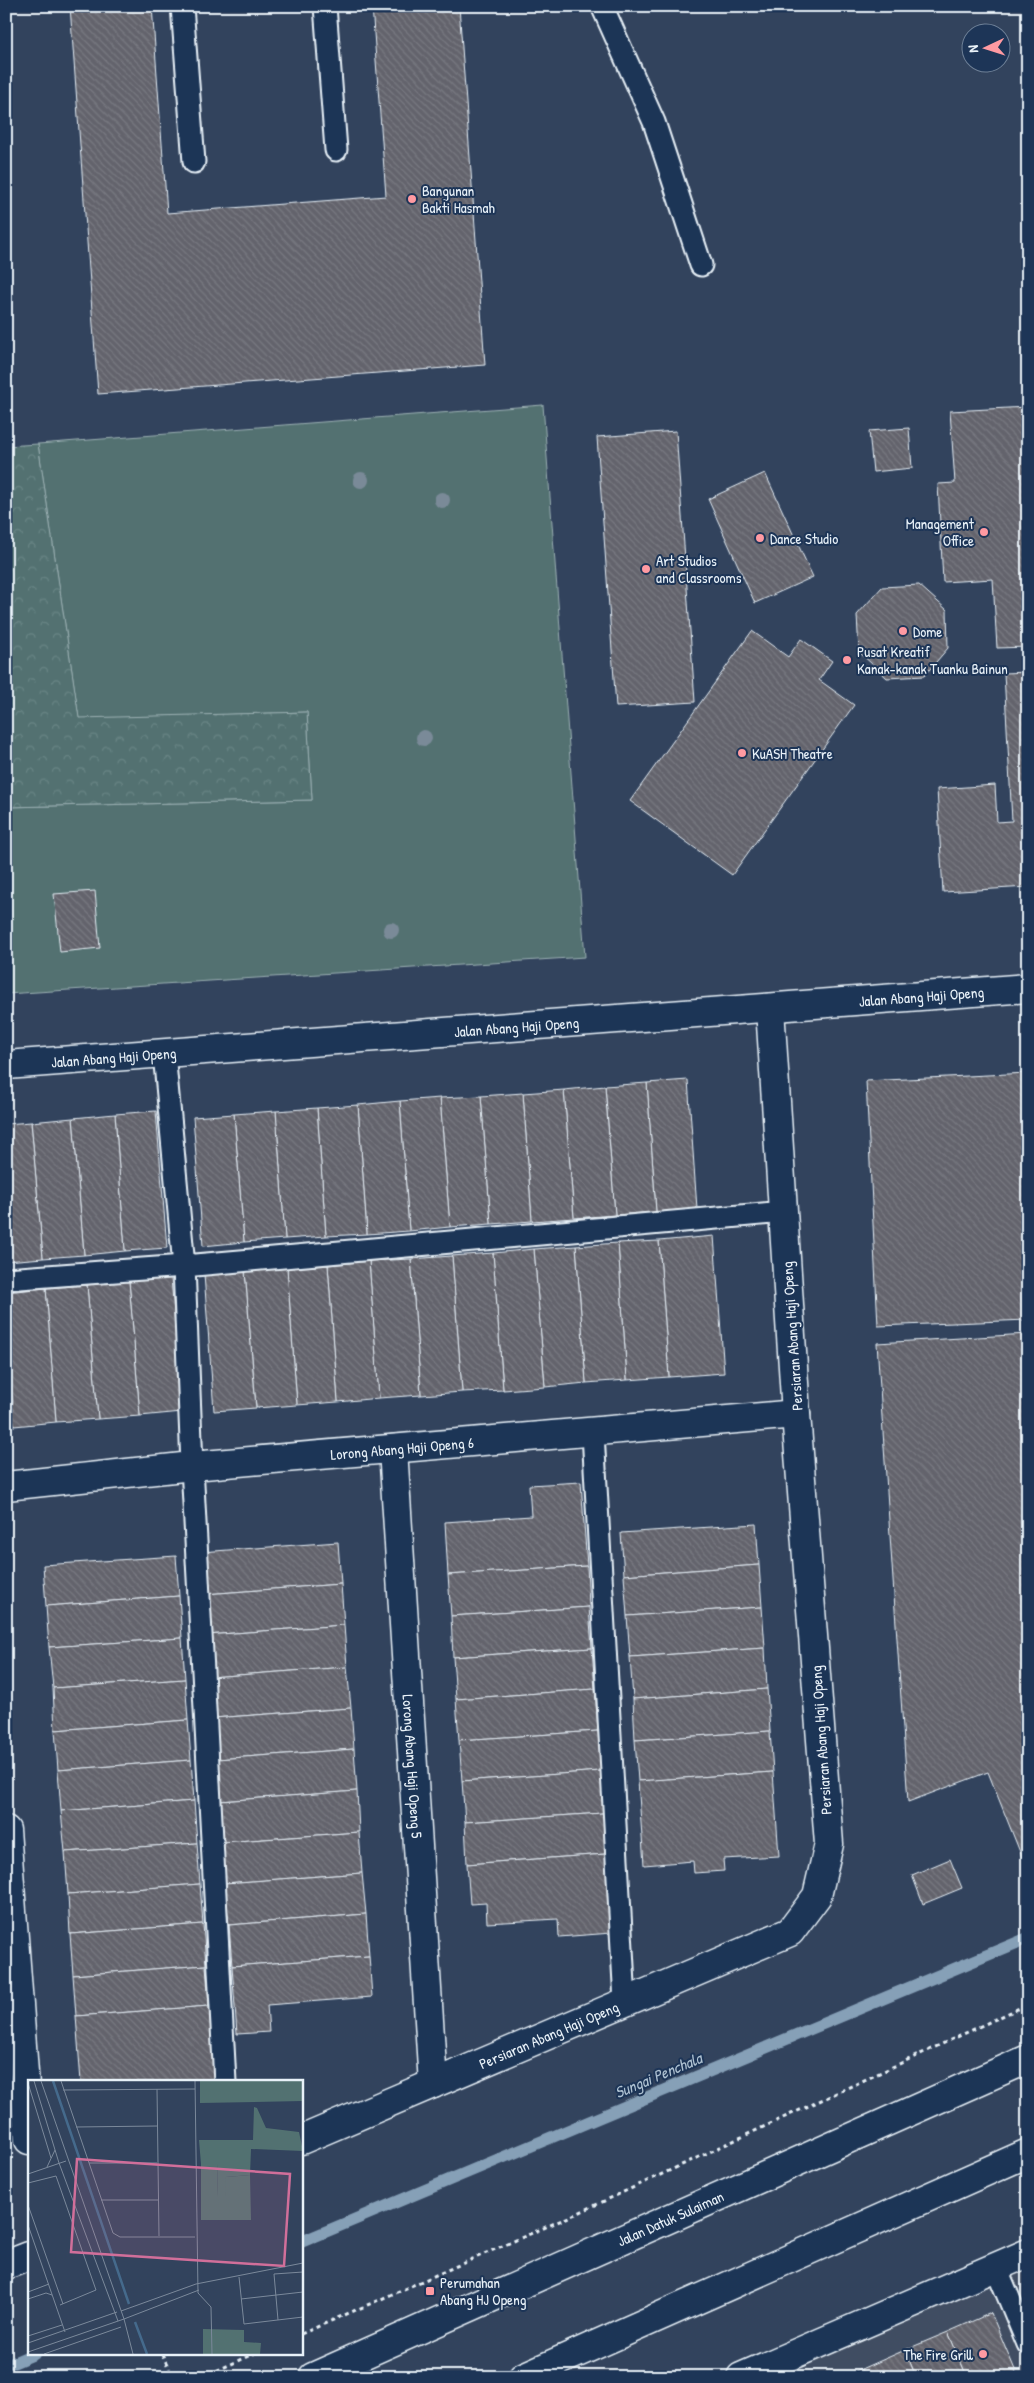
<svg xmlns="http://www.w3.org/2000/svg" width="1034" height="2383" font-family="'Patrick Hand',sans-serif">
  <style>
    .built { fill: #414d62 }
    .green { fill: #527171; stroke: #9db1b4 }
    .forest { fill: url(#forest-crowns); stroke: #9db1b4 }
    .lines { fill: none; stroke-linecap: round; stroke-linejoin: round }
    .stream { stroke: #86a0b7; stroke-width: 12 }
    .building { fill: url(#building-back-hatch); stroke: #e8f1f8 }
    .service-casing { stroke: #e8f1f8; stroke-width: 25 }
    .minor-casing { stroke: #e8f1f8; stroke-width: 31 }
    .secondary-casing { stroke: #e8f1f8; stroke-width: 31 }
    .path { stroke: #e8f1f8; stroke-width: 3; stroke-dasharray: 4 4; stroke-linecap: butt }
    .service { stroke: #1d3557; stroke-width: 21 }
    .minor { stroke: #1d3557; stroke-width: 28 }
    .secondary { stroke: #1d3557; stroke-width: 28 }
    .tree { fill: #7a8a98 }
    .poi-dot { fill: #ff9aa2; stroke: #1d3557; stroke-width: 2 }
    .labels { text-anchor: middle; dominant-baseline: central; stroke-width: 4; stroke-linejoin: round; paint-order: stroke }
    .poi-label { font-size: 15px; fill: #e8f1f8; stroke: #1d3557; text-anchor: start }
    .street-label { font-size: 15px; fill: #e8f1f8; stroke: #1d3557 }
    .water-label { font-size: 16px; font-style: italic; fill: #afc2d2; stroke: #1d3557 }
    .inset-river { fill: none; stroke: #456a8c; stroke-width: 2.5 }
    .inset-road { fill: none; stroke: #7b899b; stroke-width: 1 }
    .view { fill: #d16f9a; fill-opacity: 0.15; stroke: #d16f9a; stroke-width: 2.5 }
    .inset-edge { fill: none; stroke: #e8f1f8; stroke-width: 2.5 }
  </style>
  <defs>
    <pattern id="forest-crowns" width="20" height="18" patternUnits="userSpaceOnUse" patternTransform="scale(1.25)"><rect width="20" height="18" fill="#527171"/><path d="M2 6a3 3 0 1 1 6 0M12 15a3 3 0 1 1 6 0" fill="none" stroke="#6b8686"/></pattern>
    <pattern id="building-back-hatch" width="6" height="6" patternUnits="userSpaceOnUse" patternTransform="scale(1.25)"><rect width="6" height="6" fill="#63636c"/><path d="M-1 5l2 2M0 0l6 6M5-1l2 2" fill="none" stroke="#797a82"/></pattern>
  </defs>
  <rect width="100%" height="100%" fill="#32435d"/>
  <filter id="ink" filterUnits="userSpaceOnUse"><feTurbulence type="fractalNoise" baseFrequency=".02" numOctaves="2"/><feDisplacementMap in="SourceGraphic" scale="10" xChannelSelector="R" yChannelSelector="G"/><feConvolveMatrix kernelMatrix="1 2 1 2 8 2 1 2 1" color-interpolation-filters="sRGB"/></filter>
  <g filter="url(#ink)">
    <path class="built" d="M1028 2262V2377H770Z"/>
    <path class="green" d="M543 405 585 957 6 994V807L312 800 307 712 79 719 38 444Z"/>
    <path class="forest" d="M38 444 79 718 307 712 312 800 6 807V446Z"/>
    <g class="lines">
      <g class="stream">
        <path d="M301 2242 1028 1938"/>
        <path d="M6 2366 34 2354"/>
      </g>
    </g>
    <g class="building">
      <path d="M70 6H152L167 213 386 196 372 6H459L485 365 98 394Z"/>
      <path d="M1028 407V647L997 648 993 579 943 582 938 484 955 483 950 411Z"/>
      <path d="M909 428 912 468 873 472 869 431Z"/>
      <path d="M676 431 695 702 616 707 597 437Z"/>
      <path d="M765 473 813 577 755 603 708 499Z"/>
      <path d="M919 585 947 610 948 648 924 676 887 678 859 652 857 615 882 587Z"/>
      <path d="M752 631 788 657 801 639 832 661 819 680 854 705 732 875 630 801Z"/>
      <path d="M1028 672V887L943 892 937 789 995 785 997 822 1012 821 1004 673Z"/>
      <path d="M95 891 100 948 60 952 54 894Z"/>
      <path d="M1028 1073V1320L878 1326 866 1081Z"/>
      <path d="M688 1080 697 1209 656 1212 647 1083Z"/>
      <path d="M647 1083 656 1212 615 1215 605 1086Z"/>
      <path d="M605 1086 615 1215 574 1218 564 1090Z"/>
      <path d="M564 1090 574 1218 532 1221 523 1093Z"/>
      <path d="M523 1093 532 1221 491 1224 481 1096Z"/>
      <path d="M481 1096 491 1224 450 1227 440 1098Z"/>
      <path d="M440 1098 450 1227 409 1231 400 1101Z"/>
      <path d="M400 1101 409 1231 367 1234 358 1105Z"/>
      <path d="M358 1105 367 1234 326 1236 317 1108Z"/>
      <path d="M317 1108 326 1236 285 1239 276 1111Z"/>
      <path d="M156 1111 167 1248 125 1251 115 1114Z"/>
      <path d="M276 1111 285 1239 244 1242 234 1114Z"/>
      <path d="M115 1114 125 1251 84 1255 73 1118Z"/>
      <path d="M234 1114 244 1242 203 1246 193 1117Z"/>
      <path d="M73 1118 84 1255 43 1258 31 1122Z"/>
      <path d="M31 1122 43 1258 6 1261V1124Z"/>
      <path d="M714 1236 724 1373 669 1377 659 1241Z"/>
      <path d="M659 1241 669 1377 627 1380 618 1243Z"/>
      <path d="M618 1243 627 1380 586 1383 576 1246Z"/>
      <path d="M576 1246 586 1383 545 1387 534 1249Z"/>
      <path d="M534 1249 545 1387 503 1390 493 1253Z"/>
      <path d="M493 1253 503 1390 462 1392 452 1256Z"/>
      <path d="M452 1256 462 1392 421 1395 411 1259Z"/>
      <path d="M411 1259 421 1395 379 1398 369 1261Z"/>
      <path d="M369 1261 379 1398 338 1402 328 1265Z"/>
      <path d="M328 1265 338 1402 297 1405 287 1268Z"/>
      <path d="M287 1268 297 1405 256 1408 245 1271Z"/>
      <path d="M245 1271 256 1408 214 1411 204 1274Z"/>
      <path d="M171 1278 182 1412 140 1416 129 1281Z"/>
      <path d="M129 1281 140 1416 98 1419 87 1285Z"/>
      <path d="M87 1285 98 1419 56 1422 46 1288Z"/>
      <path d="M46 1288 56 1422 14 1426 6 1323V1292Z"/>
      <path d="M6 1323 14 1426H6Z"/>
      <path d="M1028 1334V1855L1022 1857 988 1772 908 1802 877 1343Z"/>
      <path d="M581 1482 587 1566 448 1575 445 1522 531 1516 529 1485Z"/>
      <path d="M756 1524 759 1565 624 1575 621 1533Z"/>
      <path d="M338 1542 341 1584 205 1594 201 1552Z"/>
      <path d="M176 1556 179 1596 46 1606 43 1565Z"/>
      <path d="M759 1565 762 1607 627 1616 624 1575Z"/>
      <path d="M587 1566 589 1607 451 1616 448 1575Z"/>
      <path d="M341 1584 344 1625 207 1635 205 1594Z"/>
      <path d="M179 1596 182 1638 49 1647 46 1606Z"/>
      <path d="M589 1607 592 1648 453 1657 451 1616Z"/>
      <path d="M762 1607 765 1648 630 1657 627 1616Z"/>
      <path d="M344 1625 347 1667 210 1677 207 1635Z"/>
      <path d="M182 1638 185 1679 53 1688 49 1647Z"/>
      <path d="M592 1648 595 1689 456 1699 453 1657Z"/>
      <path d="M765 1648 767 1689 633 1699 630 1657Z"/>
      <path d="M347 1667 351 1708 213 1718 210 1677Z"/>
      <path d="M185 1679 188 1720 55 1730 53 1688Z"/>
      <path d="M595 1689 598 1731 459 1740 456 1699Z"/>
      <path d="M767 1689 770 1731 635 1740 633 1699Z"/>
      <path d="M351 1708 354 1749 217 1759 213 1718Z"/>
      <path d="M188 1720 191 1760 58 1770 55 1730Z"/>
      <path d="M598 1731 601 1771 462 1781 459 1740Z"/>
      <path d="M770 1731 773 1772 638 1781 635 1740Z"/>
      <path d="M354 1749 357 1791 220 1801 217 1759Z"/>
      <path d="M191 1760 194 1801 61 1811 58 1770Z"/>
      <path d="M601 1771 603 1813 465 1822 462 1781Z"/>
      <path d="M773 1772 779 1856 723 1859 724 1871 694 1873 693 1861 644 1865 638 1781Z"/>
      <path d="M357 1791 359 1832 223 1842 220 1801Z"/>
      <path d="M194 1801 197 1843 65 1852 61 1811Z"/>
      <path d="M603 1813 606 1854 467 1864 465 1822Z"/>
      <path d="M359 1832 362 1873 225 1883 223 1842Z"/>
      <path d="M197 1843 200 1884 68 1894 65 1852Z"/>
      <path d="M606 1854 612 1933 559 1937 558 1919 487 1923 486 1903 470 1904 467 1864Z"/>
      <path d="M950 1859 962 1888 923 1904 912 1875Z"/>
      <path d="M362 1873 366 1914 229 1925 225 1883Z"/>
      <path d="M200 1884 203 1924 70 1934 68 1894Z"/>
      <path d="M366 1914 369 1956 232 1966 229 1925Z"/>
      <path d="M203 1924 206 1965 73 1975 70 1934Z"/>
      <path d="M369 1956 372 1997 267 2005 269 2032 237 2034 232 1966Z"/>
      <path d="M206 1965 209 2006 76 2016 73 1975Z"/>
      <path d="M209 2006 215 2082H81L76 2016Z"/>
      <path d="M991 2313 1018 2377H967L948 2332Z"/>
      <path d="M948 2332 967 2377H916L905 2350Z"/>
      <path d="M905 2350 916 2377H865L862 2369Z"/>
      <path d="M862 2369 865 2377H844Z"/>
    </g>
    <g class="lines">
      <g class="service-casing">
        <g id="service">
          <path d="M182 6 194 162"/>
          <path d="M325 6 336 150"/>
          <path d="M602 6 654 122 701 265"/>
          <path d="M164 1053 184 1266 192 1466 225 2082"/>
          <path d="M6 1279 184 1266 784 1212"/>
          <path d="M593 1433 625 2002"/>
          <path d="M996 2267 1028 2344"/>
        </g>
      </g>
      <g class="minor-casing">
        <g id="minor">
          <path id="s1" d="M6 1065 1028 988"/>
          <path id="s2" d="M393 1449 433 2084"/>
          <path id="s3" d="M6 1486 192 1466 796 1414"/>
          <path d="M6 1830 29 2140"/>
          <path id="s4" d="M301 2140 790 1932 817 1896 829 1844 796 1414 770 1008"/>
          <path d="M6 2265 29 2256"/>
          <path d="M741 2377 1028 2253"/>
        </g>
      </g>
      <g class="secondary-casing">
        <g id="secondary">
          <path id="s5" d="M313 2377 1028 2059"/>
          <path d="M523 2377 1028 2153"/>
        </g>
      </g>
      <g class="path">
        <path d="M301 2334 587 2209 1028 2004"/>
        <path d="M162 2354 173 2377"/>
        <path d="M202 2377 254 2354"/>
      </g>
      <use href="#service" class="service"/>
      <use href="#minor" class="minor"/>
      <use href="#secondary" class="secondary"/>
    </g>
    <g class="tree">
      <circle cx="361" cy="480" r="8"/>
      <circle cx="442" cy="500" r="8"/>
      <circle cx="424" cy="738" r="8"/>
      <circle cx="391" cy="930" r="8"/>
    </g>
  </g>
  <g class="poi-dot">
    <circle cx="412" cy="199" r="5"/>
    <circle cx="984" cy="532" r="5"/>
    <circle cx="760" cy="538" r="5"/>
    <circle cx="646" cy="569" r="5"/>
    <circle cx="903" cy="631" r="5"/>
    <circle cx="847" cy="660" r="5"/>
    <circle cx="742" cy="753" r="5"/>
    <rect x="425" y="2286" width="10" height="10" rx="2.5"/>
    <circle cx="983" cy="2354" r="5"/>
  </g>
  <g class="labels">
    <g class="poi-label">
      <text x="422" y="190">Bangunan<tspan x="422" dy="17">Bakti Hasmah</tspan></text>
      <text x="974" y="523" text-anchor="end">Management<tspan x="974" dy="17">Office</tspan></text>
      <text x="770" y="538">Dance Studio</text>
      <text x="656" y="560">Art Studios<tspan x="656" dy="17">and Classrooms</tspan></text>
      <text x="913" y="631">Dome</text>
      <text x="857" y="651">Pusat Kreatif<tspan x="857" dy="17">Kanak-kanak Tuanku Bainun</tspan></text>
      <text x="752" y="753">KuASH Theatre</text>
      <text x="440" y="2282">Perumahan<tspan x="440" dy="17">Abang HJ Openg</tspan></text>
      <text x="973" y="2354" text-anchor="end">The Fire Grill</text>
    </g>
    <g class="street-label">
      <text stroke="none"><textPath href="#s1" startOffset="918">Jalan Abang Haji Openg</textPath></text>
      <text stroke="none"><textPath href="#s1" startOffset="512">Jalan Abang Haji Openg</textPath></text>
      <text stroke="none"><textPath href="#s1" startOffset="108">Jalan Abang Haji Openg</textPath></text>
      <text transform="translate(792 1336) rotate(-94)">Persiaran Abang Haji Openg</text>
      <text stroke="none"><textPath href="#s3" startOffset="398">Lorong Abang Haji Openg 6</textPath></text>
      <text transform="translate(821 1740) rotate(-94)">Persiaran Abang Haji Openg</text>
      <text stroke="none"><textPath href="#s2" startOffset="318">Lorong Abang Haji Openg 5</textPath></text>
      <text stroke="none"><textPath href="#s4" startOffset="269">Persiaran Abang Haji Openg</textPath></text>
      <text stroke="none"><textPath href="#s5" startOffset="391">Jalan Datuk Sulaiman</textPath></text>
    </g>
    <g class="water-label">
      <text transform="translate(658 2075) rotate(-23)">Sungai Penchala</text>
    </g>
  </g>
  <g transform="translate(28 2080)">
    <rect width="275" height="275" fill="#32435d"/>
    <path d="M173 84H190L189 117 198 97 222 95 223 140H173Z" fill="#527171"/>
    <path d="M226 27 229 28 238 48 271 52 275 71 223 69 222 95 198 97 197 117H189L190 84H173L171 60H225Z" fill="#527171"/>
    <path d="M172 1H275V21L172 23ZM175 249 216 250V262L233 263 232 274H175Z" fill="#527171"/>
    <path class="inset-river" d="M25 1 101 224M107 242 119 274"/>
    <path class="inset-road" d="M6 1 31 83 90 241M33 1 85 153 92 157H167M167 1 170 213M0 3 23 78M129 9 131 156M35 10 167 9M48 47 129 46M61 83H129M19 87 27 70M0 94 38 81M0 103 28 96 68 210M73 120H130M0 125 35 224M0 145 37 252M211 197 216 244 275 237M0 212 21 204M170 213 183 227 184 274M0 219 18 213 24 215M213 219 275 212M32 225 68 210M93 231 168 204 275 183M250 240 246 194 275 192M0 256 34 245M0 263 89 232M0 272 96 239 13 1M16 274 93 247M105 274 96 239 171 210"/>
    <path class="view" d="M49 79 262 94 256 186 43 172Z"/>
    <rect width="275" height="275" class="inset-edge"/>
  </g>
  <rect width="1034" height="2383" fill="none" stroke="#1d3557" stroke-width="25"/>
  <rect x="12" y="12" width="1009" height="2358" fill="none" stroke="#e8f1f8" stroke-width="2" filter="url(#ink)"/>
  <g transform="translate(986 48) rotate(266)"><circle r="24" fill="#1d3557" stroke="#6e8097"/>
  <path d="M0-4L9 19L0 12L-9 19Z" fill="#ff9aa2"/>
  <text y="-8" font-size="14" font-weight="bold" text-anchor="middle" fill="#e8f1f8">N</text>
  </g>
</svg>
